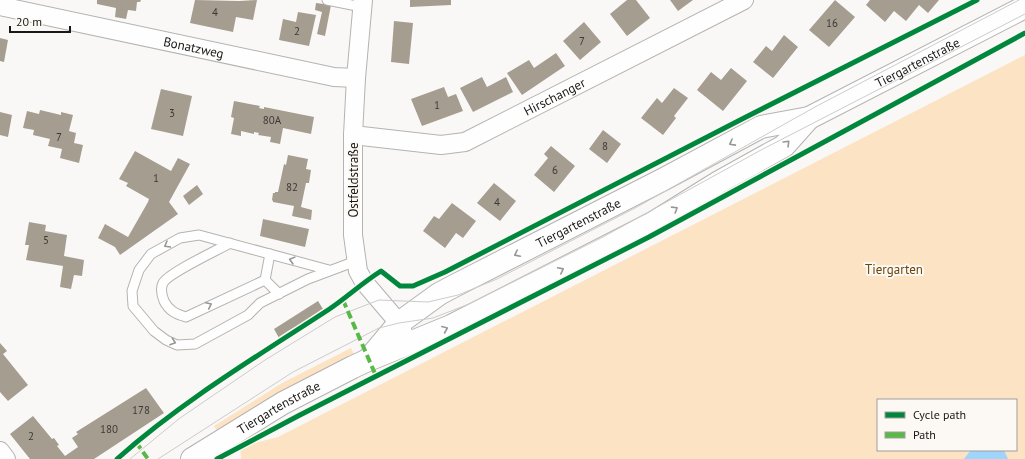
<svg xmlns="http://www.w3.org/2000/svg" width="1025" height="459" font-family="'PT Sans',sans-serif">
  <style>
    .green { fill: #fce3c4; fill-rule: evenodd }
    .water { fill: #9dd5fc }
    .building { fill: #a69d91 }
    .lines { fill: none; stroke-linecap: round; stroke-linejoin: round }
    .service-casing { stroke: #b5b3b1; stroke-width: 11 }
    .minor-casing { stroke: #b5b3b1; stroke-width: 20 }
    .secondary-casing { stroke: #b5b3b1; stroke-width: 24 }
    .service { stroke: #fefefe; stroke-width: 9 }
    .minor { stroke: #fefefe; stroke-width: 18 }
    .secondary { stroke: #fefefe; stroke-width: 22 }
    .tram { stroke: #ccc; stroke-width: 1 }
    .quiet { stroke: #58b947; stroke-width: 4; stroke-dasharray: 8 4; stroke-linecap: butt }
    .cycleway-casing { stroke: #fcf8f4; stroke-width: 8 }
    .cycleway { stroke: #00873e; stroke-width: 5 }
    .oneway { stroke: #979696 }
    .labels { text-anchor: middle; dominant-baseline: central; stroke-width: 4; stroke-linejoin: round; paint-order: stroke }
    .number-label { font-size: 11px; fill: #3c3935 }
    .street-label { font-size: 13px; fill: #191816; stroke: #fcf8f4 }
    .park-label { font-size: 13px; fill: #6c470c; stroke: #fcf8f4 }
  </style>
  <rect width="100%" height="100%" fill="#faf8f6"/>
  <g class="green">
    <path d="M1025 55V459H241L240 447 278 437ZM878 400H1016V450H878Z"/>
    <path d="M351 348 354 354 301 381 218 433 214 426 282 383Z"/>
  </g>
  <path class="water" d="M971 450H1004L1008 459H964Z"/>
  <g class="building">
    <path d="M97 0H141L140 2H137L136 11 128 10 126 19 115 17 116 8 97 4Z"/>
    <path d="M195 0 239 1 257 0 253 20 236 17 233 32 190 23Z"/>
    <path d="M410 0H451V5L410 7Z"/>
    <path d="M627 0H636L650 18 627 36 610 14Z"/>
    <path d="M670 0H693L678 11Z"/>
    <path d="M835 0 855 17 829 47 809 30Z"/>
    <path d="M870 0H939L928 13 919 5 906 21 894 11 885 22 866 5Z"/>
    <path d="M316 3 331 5 325 36 317 34 322 12 315 10Z"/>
    <path d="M298 12 316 15 309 46 279 40 283 19 296 22Z"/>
    <path d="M394 21 413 23 409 64 391 62Z"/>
    <path d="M584 22 601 42 580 60 563 41Z"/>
    <path d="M784 35 798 47 773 78 753 62 766 46 772 51Z"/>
    <path d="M0 38 8 40 4 62 0 61Z"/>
    <path d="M556 53 565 66 522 95 507 73 529 60 534 68Z"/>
    <path d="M731 68 747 81 723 111 697 90 711 72 721 80Z"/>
    <path d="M482 77 487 87 506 77 513 92 473 112 460 88Z"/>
    <path d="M444 87 448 97 456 94 463 111 422 126 411 99Z"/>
    <path d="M674 88 688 98 674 116 676 118 663 135 641 118 657 98 662 103Z"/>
    <path d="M161 89 192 96 183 136 151 129Z"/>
    <path d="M234 101 260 106 259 108 264 109V107L314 117 311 134 283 128 280 144 270 142 271 137 258 135 259 133 254 132V134L241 131V136L231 134 234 118 231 117Z"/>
    <path d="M40 110 61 115V112L73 115 69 131 76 133 74 143 83 145 79 163 60 158 62 149 48 146 50 139 33 135 34 130 23 128 27 111 39 114Z"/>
    <path d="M0 112 12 115 8 137 0 135Z"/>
    <path d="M603 130 621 144 607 163 589 149Z"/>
    <path d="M551 146 575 166 554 192 534 175 548 158 544 154Z"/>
    <path d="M135 151 171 171 178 158 190 164 169 202 178 214 120 255 115 247 98 238 105 224 128 237 148 202 149 199 126 186 128 183 119 179Z"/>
    <path d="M288 155 308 159 306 169 311 170 309 183H306L301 207 312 210 311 220 292 216 294 206 273 202V201L272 200 273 193H275V192H278L284 164 286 165Z"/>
    <path d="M494 183 516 201 500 221 477 203Z"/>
    <path d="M197 185 203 194 189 205 183 196Z"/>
    <path d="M452 203 476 221 463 238 456 233 445 248 423 231 434 216 439 219Z"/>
    <path d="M263 219 309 229 305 247 260 236Z"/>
    <path d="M29 222 46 225 45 231 67 235 64 256 84 260 82 276 74 275 71 289 60 287 63 266 26 260 29 245H25Z"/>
    <path d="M318 301 323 309 279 338 274 329Z"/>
    <path d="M0 343 7 351 3 354 28 385 8 401 0 392Z"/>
    <path d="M146 388 164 413 94 459H30L10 434 33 416 52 439 54 438 59 445 57 446 65 456 78 447 72 438 78 434 76 432Z"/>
  </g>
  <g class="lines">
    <g class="service-casing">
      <g id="service">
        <path d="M327 0 362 7"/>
        <path d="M230 243C218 250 168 273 163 283 160 289 162 296 164 301 169 311 176 314 186 317L265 280 270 254"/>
        <path d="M329 270 199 235 180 238 151 254 139 270 132 291 133 306 154 331 166 340 177 345 195 344 248 315 260 303 308 279 356 261"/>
        <path d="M265 280 279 294"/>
      </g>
    </g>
    <g class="minor-casing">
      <g id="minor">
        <path d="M363 0 356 78 353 135V235L358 271 364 282 399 323 404 335"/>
        <path id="s1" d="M0 6 334 77 356 78"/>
        <path id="s2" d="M353 135 441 145 465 142 744 0"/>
        <path d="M0 451 6 459"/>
      </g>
    </g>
    <g class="secondary-casing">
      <g id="secondary">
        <path id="s3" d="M368 360 399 323 439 294 454 286 664 179 761 127 809 118 1025 7"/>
        <path id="s4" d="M192 459 283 403 353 367 368 360 451 326 653 223 719 182 784 146 809 118"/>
      </g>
    </g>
    <use href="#service" class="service"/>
    <use href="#minor" class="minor"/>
    <use href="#secondary" class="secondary"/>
    <g class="tram">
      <path d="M130 459 180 418 265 360 335 317 379 300 428 302 458 295 497 279 637 207 815 107 1019 0"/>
      <path d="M158 459 293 372 379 328 399 323 433 318 469 304 603 237 761 150 1025 14"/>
    </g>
    <g class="quiet">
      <path d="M343 300 376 376"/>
      <path d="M136 442 148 459"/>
    </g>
    <g class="cycleway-casing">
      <g id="cycleway">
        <path d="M117 459C181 402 256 357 328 310 346 298 362 283 381 271L400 286H413L445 272 744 118 977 0"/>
        <path d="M217 459 298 416 649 237 1025 33"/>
      </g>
    </g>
    <use href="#cycleway" class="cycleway"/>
  </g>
  <defs><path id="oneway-chevron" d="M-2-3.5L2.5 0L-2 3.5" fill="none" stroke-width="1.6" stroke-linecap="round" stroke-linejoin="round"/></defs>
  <g class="oneway">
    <use href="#oneway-chevron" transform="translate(732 143) rotate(152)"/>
    <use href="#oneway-chevron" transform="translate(787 143) rotate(-45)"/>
    <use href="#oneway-chevron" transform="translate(675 209) rotate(-32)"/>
    <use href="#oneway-chevron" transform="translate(167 245) rotate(150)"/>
    <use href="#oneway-chevron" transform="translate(517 254) rotate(153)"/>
    <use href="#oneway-chevron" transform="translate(292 260) rotate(-165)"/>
    <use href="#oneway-chevron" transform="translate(561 270) rotate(-27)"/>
    <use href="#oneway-chevron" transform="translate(209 305) rotate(-25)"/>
    <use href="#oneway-chevron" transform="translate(445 329) rotate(-23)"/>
    <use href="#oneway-chevron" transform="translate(173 342) rotate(19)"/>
  </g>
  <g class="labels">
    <g class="number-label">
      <text x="215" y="12">4</text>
      <text x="832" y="23">16</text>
      <text x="297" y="31">2</text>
      <text x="582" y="41">7</text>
      <text x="437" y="105">1</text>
      <text x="172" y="113">3</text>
      <text x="272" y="120">80A</text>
      <text x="59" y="137">7</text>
      <text x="605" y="146">8</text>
      <text x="555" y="170">6</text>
      <text x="156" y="178">1</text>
      <text x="292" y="187">82</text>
      <text x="497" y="202">4</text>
      <text x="46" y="240">5</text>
      <text x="141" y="410">178</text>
      <text x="109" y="429">180</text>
      <text x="31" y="436">2</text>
    </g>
    <g class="street-label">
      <text stroke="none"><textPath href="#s1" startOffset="198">Bonatzweg</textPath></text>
      <text stroke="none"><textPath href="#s3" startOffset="631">Tiergartenstraße</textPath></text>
      <text stroke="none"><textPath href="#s2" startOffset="213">Hirschanger</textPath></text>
      <text transform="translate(353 180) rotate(-90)">Ostfeldstraße</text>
      <text stroke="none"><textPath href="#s3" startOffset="254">Tiergartenstraße</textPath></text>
      <text stroke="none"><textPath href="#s4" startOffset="101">Tiergartenstraße</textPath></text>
    </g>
    <g class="park-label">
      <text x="894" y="269">Tiergarten</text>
    </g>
  </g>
  <rect x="877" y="399" width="140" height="52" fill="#fcf8f4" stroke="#a19e9b"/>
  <rect x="885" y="412" width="20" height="6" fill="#00873e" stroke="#a19e9b"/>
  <text x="913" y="419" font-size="12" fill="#191816">Cycle path</text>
  <rect x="885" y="432" width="20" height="6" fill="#58b947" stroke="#a19e9b"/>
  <text x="913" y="439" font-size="12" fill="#191816">Path</text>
  <path d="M10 26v6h60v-6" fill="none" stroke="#191816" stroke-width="2"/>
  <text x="16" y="26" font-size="12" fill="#191816" stroke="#fcf8f4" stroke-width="3" paint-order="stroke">20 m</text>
</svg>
